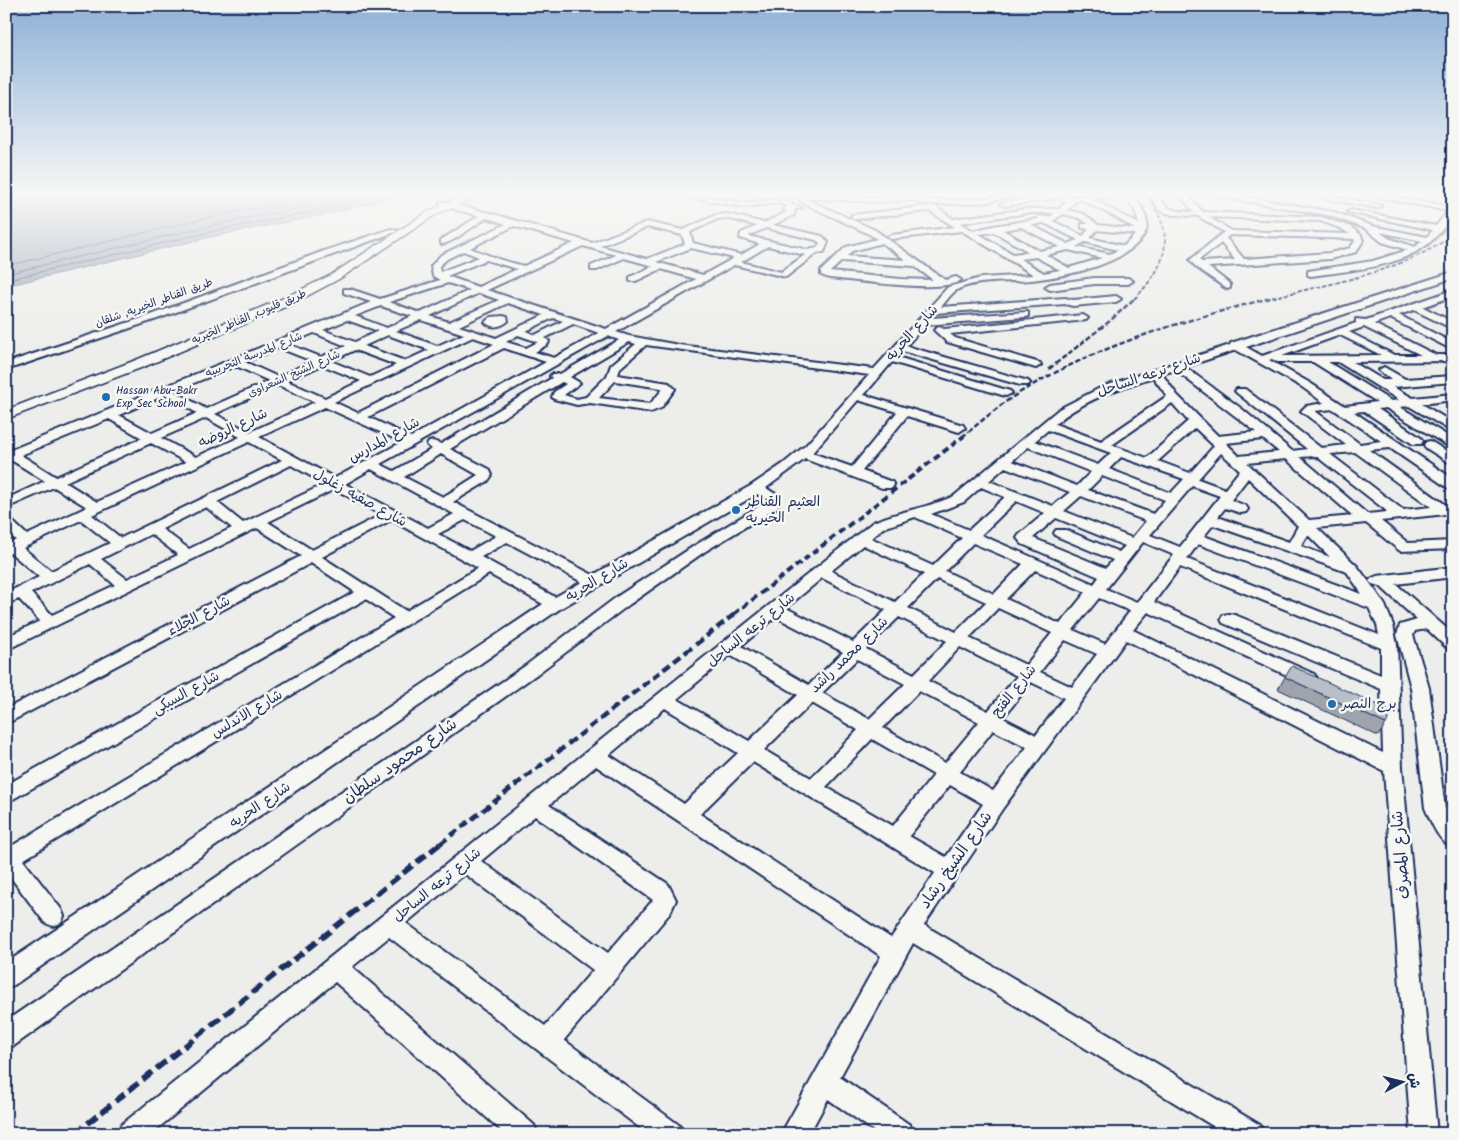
<svg xmlns="http://www.w3.org/2000/svg" width="1459" height="1140" font-family="Kalam,'Playpen Sans Arabic',sans-serif">
  <style>
    .water { fill: #a5acbc; stroke: #6e7a96 }
    .lines { fill: none; stroke-linecap: round; stroke-linejoin: round }
    .shore { stroke: #526184; stroke-width: 1 }
    .minor-casing { stroke: #1b2f5e; stroke-width: 4 }
    .major-casing { stroke: #1b2f5e; stroke-width: 3 }
    .minor { fill: #f6f6f2; fill-rule: evenodd }
    .major { fill: #f6f6f2; fill-rule: evenodd }
    .rail-far4 { stroke: #1b2f5e; stroke-width: 2; stroke-dasharray: 4.5 2; stroke-linecap: butt }
    .rail-far3 { stroke: #1b2f5e; stroke-width: 2.5; stroke-dasharray: 5.5 2.5; stroke-linecap: butt }
    .rail-far2 { stroke: #1b2f5e; stroke-width: 4; stroke-dasharray: 7 4; stroke-linecap: butt }
    .rail-far1 { stroke: #1b2f5e; stroke-width: 4.5; stroke-dasharray: 9 4.5; stroke-linecap: butt }
    .rail { stroke: #1b2f5e; stroke-width: 5.5; stroke-dasharray: 12 5.5; stroke-linecap: butt }
    .wall { fill: #9fa4ac; stroke: #1b2f5e }
    .building { fill: #b9bfc8; stroke: #1b2f5e }
    .poi-dot { fill: #1f6fb2; stroke: #f6f6f2; stroke-width: 2 }
    .labels { text-anchor: middle; dominant-baseline: central; stroke-width: 5; stroke-linejoin: round; paint-order: stroke }
    .far-street-label { font-size: 11px; fill: #1b2f5e; stroke: #f6f6f2 }
    .far-poi-label { font-size: 11px; fill: #1b2f5e; stroke: #f6f6f2; text-anchor: start }
    .street-label { font-size: 14px; fill: #1b2f5e; stroke: #f6f6f2 }
    .poi-label { font-size: 14px; fill: #1b2f5e; stroke: #f6f6f2; text-anchor: start }
    .near-street-label { font-size: 16px; fill: #1b2f5e; stroke: #f6f6f2 }
  </style>
  <rect width="100%" height="100%" fill="#edeeec"/>
  <filter id="ink" filterUnits="userSpaceOnUse"><feTurbulence type="fractalNoise" baseFrequency=".02" numOctaves="2"/><feDisplacementMap in="SourceGraphic" scale="10" xChannelSelector="R" yChannelSelector="G"/><feConvolveMatrix kernelMatrix="1 2 1 2 8 2 1 2 1" color-interpolation-filters="sRGB"/></filter>
  <g filter="url(#ink)">
    <path class="water" d="M6 193H411L328 214 215 236 6 286Z"/>
    <g class="lines">
      <g class="shore">
        <path d="M6 266 211 217 336 193"/>
        <path d="M6 274 213 225 326 203 366 193"/>
        <path d="M6 280 214 231 327 209 389 193"/>
      </g>
      <g class="minor-casing">
        <g id="minor">
          <path d="M674 193H687L743 203 779 199 802 208 795 209 794 215 773 225 822 236 828 242 824 252 817 253 786 277 734 265 616 332 629 336 679 345 874 369 948 287 981 278 1034 275 962 231 891 239 887 237 891 235 955 227 929 211 855 219H852V215L930 206H935L953 219 1027 209H1059L1067 201 1058 198 1005 206 1001 204 1005 202 1058 194 1071 197 1110 193H1131C1139 202 1152 220 1145 233 1129 263 1071 275 1039 279 1015 283 988 279 963 287 953 290 948 299 941 307L1065 298 1073 300 1116 296 1121 299 1116 302 1073 306 1065 304 935 313 930 318 1028 312V316L1025 317 925 325 906 346 1028 381 1030 383 1028 385H1020L902 351 897 357 1010 391 1012 393 1006 396 1002 395 892 362 864 395 963 425 965 428 959 432 907 416 862 471 892 482 894 485 892 488H882L805 459 766 488 780 497 778 507 704 552 630 604 537 674 15 1045 6 1048V1021L525 666 618 596 694 546 766 502V499L757 494 561 608 14 985 6 988V963L543 604 489 574 23 860 61 909 64 916 61 923 53 926 45 923 6 871V845L10 847 394 618 366 599 6 803V785L355 592 311 563 6 724V709L301 556 257 528 6 650V637L40 621 19 599 6 604V593L39 577 11 553 6 554V544L16 540 6 531V519L11 520 27 535 87 507 54 487 6 508V499L45 481 11 460 6 461V452L371 302 344 293V289H350L380 299 440 280 433 276 431 266 441 255 506 224 487 218C476 223 451 245 441 244V240L479 216 440 205V201L490 213 592 243 647 222 683 230 716 215 727 214 764 223 787 212 784 209 787 206 778 203 743 207 677 195ZM1125 195 1135 210 1139 224 1092 199ZM1082 200 1117 218 1135 229 1098 225 1084 214 1067 210 1076 201ZM1027 213H1055L1050 217 1038 216V219L993 226 973 231 960 223ZM1063 214 1079 218 1089 224H1082V228L1089 229 1083 236 1053 221ZM727 218 757 226 741 233 740 238 760 244 741 255 693 243 690 232 718 219ZM1044 223 1078 240 1068 244 1031 225ZM514 226 574 243 524 266 501 260 470 248ZM648 227 682 235 685 244 647 259 600 246ZM1021 227 1060 247 1039 251 1003 230ZM766 228 816 240 820 243 817 248 808 250 748 236ZM1097 230 1136 234 1124 246 1090 238ZM994 232 1029 252 1013 254 979 234ZM1085 242 1118 250 1110 254 1076 247ZM583 246 616 255 591 266V270H597L624 258 653 266 630 277V281H636L661 269 696 279 606 329 487 290ZM768 246 805 255 781 272 741 262ZM691 248 734 258 703 275 656 262ZM1068 250 1102 258 1069 268 1046 255ZM463 251 479 257 440 272 439 266 447 259ZM1036 257 1060 270 1044 273 1020 259ZM486 260 517 269 478 287 447 276ZM448 283 470 290 420 313 389 302ZM479 293 499 300 449 322 430 316ZM508 303 544 315 496 338 459 326ZM381 306 412 316 387 328 355 316ZM553 318 563 321 535 335 526 331ZM347 320 378 331 355 342 323 330ZM421 320 464 334 437 346 396 331ZM573 324 599 333 554 358 535 352 548 344 549 341 545 338ZM314 333 346 346 321 357 288 344ZM388 335 429 350 405 361 364 346ZM518 335 538 342 526 348 506 342ZM608 336 619 340 560 374H552L550 376 552 378 441 444 433 441 429 442 427 445 432 449 394 471 380 464ZM473 337 494 344 358 413 334 402ZM629 342 636 344 611 365 607 376 586 397 577 399 564 395 580 383 570 377ZM646 345 869 375 806 445 783 464 752 485 593 575 453 502 488 481 492 475 489 469 450 449 562 382 566 384 554 392 552 397 554 399 577 405 590 403 651 412 661 408 675 389 669 383 618 375 620 368ZM279 348 312 361 278 377 245 362ZM504 348 546 362 411 437 368 417ZM355 350 396 365 370 377 331 361ZM322 365 361 381 325 398 287 381ZM236 366 269 381 206 409 174 391ZM615 381 661 388 663 389 650 404 599 398ZM278 385 315 402 250 432 215 414ZM165 395 197 413 152 433 119 415ZM858 400 897 412 852 467 812 453ZM325 407 402 442 335 478 259 437ZM206 418 240 437 196 457 161 438ZM109 419 142 438 56 477 21 455ZM249 442 282 460 121 538 92 515ZM151 443 186 462 97 502 65 482ZM441 454 478 475 443 497 404 477ZM291 465 325 484 243 523 217 502ZM371 469 454 514 428 528 345 484ZM335 489 381 515 312 550 268 522ZM206 507 232 528 189 549 162 529ZM81 520 110 543 51 571 23 548ZM391 520 478 568 406 611 322 557ZM465 520 496 536 470 551 438 534ZM151 534 178 555 127 579 101 559ZM507 542 582 582 555 597 481 557ZM90 564 115 585 52 615 31 593Z"/>
          <path d="M792 193 875 198 914 196 924 200H962L988 198 1009 193H1021L988 202 962 204H923L913 200 875 202 804 198 875 230 945 280 956 277 961 280C944 294 855 280 829 278L821 275V271L846 247 877 239 869 234 801 202 800 200 804 198 792 197ZM882 243 906 260 847 256 852 251ZM842 261 914 266 933 280 901 279 830 272Z"/>
          <path d="M1148 193H1155C1168 211 1172 211 1194 212L1178 193H1186L1203 212 1321 217 1351 227 1361 235 1363 241 1356 252 1330 259 1208 267 1230 284V288L1227 289 1196 267 1190 260 1224 232 1198 216 1173 215 1160 211ZM1208 217 1321 221 1340 228 1350 234 1232 231ZM1230 235 1354 239 1355 241 1350 248 1330 253 1244 259 1226 238ZM1221 243 1235 260 1202 262 1199 260Z"/>
          <path d="M1207 193H1222L1334 212 1372 226 1427 237 1433 230 1347 212 1351 210 1436 226 1448 211 1358 193H1373L1453 207C1453 216 1449 220 1444 227 1415 268 1357 269 1311 276L1308 275V271L1373 261 1408 250 1382 242 1366 229 1332 216 1211 195ZM1380 232 1422 241 1415 247 1388 238Z"/>
          <path d="M1324 195 1377 204 1381 206 1377 208 1327 199 1323 197Z"/>
          <path d="M391 229 398 231 157 319 6 370V363L151 315 324 251Z"/>
          <path d="M1453 272V278L1246 347 1262 356 1356 323V319L1366 320 1453 290V296L1423 307 1453 322V329L1414 310 1399 315 1453 343V350L1390 318 1374 324 1436 355H1453V361L1353 362 1383 380H1391L1379 370 1384 367 1405 379 1453 376V382L1393 387 1413 398 1453 394V400L1422 404 1453 423V432L1409 406 1400 407 1453 439V449L1386 408 1378 409 1421 438 1423 441 1421 444H1413L1364 411 1354 412 1453 479V489L1448 488 1390 448 1369 450 1453 510 1451 513 1446 514 1381 521 1408 543 1453 541V549L1400 551 1366 523 1317 528 1357 566 1375 590 1385 605 1393 625 1397 645 1402 767 1437 1134H1411L1384 771 1126 640 1003 808 924 925 1260 1125 1264 1134H1226L913 943 840 1077 910 1125 914 1134H878L828 1099 809 1134H781L881 956 596 766 549 805 668 884 676 900 670 913 564 1040 679 1125 683 1134H648L389 937 352 967 534 1125 538 1134H505L335 982 151 1134H117L121 1125 873 522C899 511 928 508 954 496L1059 409 1102 387 1230 345 1231 343ZM1364 327 1421 355H1394L1349 332ZM1340 335 1381 355 1282 356ZM1236 350 1302 387 1324 403 1306 406 1301 411 1346 445 1321 448 1245 389H1237L1235 391 1237 393 1307 449 1292 451 1242 409 1185 367ZM1272 359 1277 362H1313L1377 402 1345 406 1310 383 1269 360ZM1328 362H1338L1399 400 1391 401ZM1175 370 1256 432 1218 436 1177 395 1162 374ZM1153 377 1167 396 1101 441 1055 424C1083 400 1118 389 1153 377ZM1172 403 1188 421 1147 458 1112 445ZM1333 409 1381 441 1360 444 1315 411ZM1195 428 1214 446 1190 473 1158 461ZM1048 430 1111 453 1098 465 1035 441ZM1263 439 1279 452 1239 456 1226 443ZM1028 447 1091 472 1077 486 1012 461ZM1355 452 1431 507 1403 510 1330 454ZM1221 453 1240 470 1225 489 1198 479ZM1316 456 1388 512 1367 514 1300 457ZM1121 457 1184 479 1171 493 1109 469ZM1286 459 1353 516 1309 520 1247 463ZM1005 467 1070 492 1053 506 989 481ZM1102 476 1165 500 1153 514 1088 490ZM1248 478 1298 526 1289 542 1218 517 1225 508 1241 513 1246 512 1248 509 1246 506 1231 500ZM1192 486 1220 496 1180 547 1150 535ZM981 487 1005 497 969 530 931 514 964 502ZM1081 496 1146 521 1132 538 1064 511ZM1016 501 1045 513 1019 535 1017 538 1022 544 1099 577 1094 584 981 535ZM915 517 962 538 933 566 871 538 883 528ZM1056 518 1125 546 1119 552 1066 530H1056L1054 533 1056 536 1113 560 1106 568 1033 538ZM1213 525 1347 572 1362 594 1204 536ZM1308 535 1330 557 1301 546ZM1143 542 1174 555 1137 602 1106 589ZM973 543 1023 564 994 594 945 571ZM1198 544 1369 608 1377 625 1379 635 1187 559ZM863 545 924 574 895 602 831 571ZM1180 567 1381 648V675L1235 615 1229 614 1223 615 1221 619 1223 623 1381 689 1383 753 1133 630 1148 612 1302 682 1308 684 1314 682 1317 678 1314 674 1154 602ZM1035 570 1086 592 1060 624 1006 599ZM822 578 886 610 853 642 786 608ZM937 579 986 602 956 632 908 608ZM1099 598 1130 611 1105 644 1073 630ZM998 608 1052 633 1026 665 969 638ZM776 617 843 652 809 685 741 646ZM899 617 947 641 914 674 866 649ZM1065 640 1097 654 1072 687 1040 672ZM960 647 1017 676 988 711 928 681ZM730 655 798 695 749 741 677 699ZM857 659 905 684 869 719 822 693ZM1031 682 1064 698 1036 735 1003 718ZM919 691 979 722 945 763 883 728ZM812 703 858 730 811 778 764 750ZM665 708 738 753 684 804 609 755ZM993 730 1027 747 993 791 960 772ZM872 739 934 775 893 826 826 787ZM753 762 935 873 891 938 700 814ZM950 785 983 804 946 857 909 836ZM535 816 653 900 608 953 481 861ZM465 874 593 970 545 1026 406 923Z"/>
          <path d="M1094 278H1128L1133 281 1128 284H1094L1050 290 1045 287 1050 284Z"/>
          <path d="M1083 315 1088 318 1086 320 950 334 955 338 1040 363 1041 365 1036 368 947 342 934 330 939 327 944 329Z"/>
          <path d="M503 316 507 317 508 321C501 327 492 329 485 322L491 317Z"/>
          <path d="M1430 441 1453 455V465L1426 448 1424 445 1426 442Z"/>
          <path d="M1453 567V577L1396 584 1453 634V650L1447 648 1427 629 1415 631 1413 635 1429 688 1445 808 1453 821V847C1438 842 1431 821 1425 808L1411 688 1397 635 1400 625 1417 620 1380 586 1372 584 1369 581 1372 578 1377 576Z"/>
        </g>
      </g>
      <g class="major-casing">
        <path id="major" d="M472 193H484L435 215 339 279 292 304 146 366 6 419V410L136 360 284 298 331 275 429 211Z"/>
      </g>
      <use href="#minor" class="minor"/>
      <use href="#major" class="major"/>
      <g class="rail-far4">
        <path d="M1134 299C1169 264 1177 233 1144 193"/>
        <path d="M1266 299C1328 284 1400 273 1453 235"/>
      </g>
      <g class="rail-far3">
        <path d="M1049 369 1111 320 1135 298"/>
        <path d="M962 437C981 422 999 405 1019 393 1097 345 1183 321 1270 298"/>
      </g>
      <path class="rail-far2" d="M734 614 964 436"/>
      <path class="rail-far1" d="M440 844 736 613"/>
      <path class="rail" d="M74 1134 441 843"/>
    </g>
    <path class="wall" d="M1285 677 1386 724 1378 736 1278 689Z"/>
    <path class="building" d="M1292 666 1387 709 1388 720 1386 724 1285 677Z"/>
  </g>
  <linearGradient id="sky" x2="0" y2="1"><stop stop-color="#8db1d6"/><stop offset="0.55" stop-color="#f7f7f6"/><stop offset="1" stop-color="#f7f7f6" stop-opacity="0"/></linearGradient>
  <rect width="1459" height="352" fill="url(#sky)"/>
  <g class="poi-dot">
    <circle cx="106" cy="397" r="5"/>
    <circle cx="736" cy="510" r="5"/>
    <circle cx="1332" cy="704" r="5"/>
  </g>
  <g class="labels">
    <g class="far-street-label">
      <text transform="translate(154 303) rotate(-20)">طريق القناطر الخيريه, شلقان</text>
      <text transform="translate(249 317) rotate(-23)">طريق قليوب, القناطر الخيريه</text>
      <text transform="translate(254 355) rotate(-22)">شارع المدرسة التجريبيه</text>
      <text transform="translate(294 374) rotate(-24)">شارع الشيخ الشعراوى</text>
    </g>
    <g class="far-poi-label">
      <text x="116" y="391">Hassan Abu-Bakr<tspan x="116" dy="13">Exp Sec School</tspan></text>
    </g>
    <g class="street-label">
      <text transform="translate(912 333) rotate(-48)">شارع الحريه</text>
      <text transform="translate(1149 375) rotate(-19)">شارع ترعه الساحل</text>
      <text transform="translate(233 428) rotate(-25)">شارع الروضه</text>
      <text transform="translate(384 440) rotate(-29)">شارع المدارس</text>
      <text transform="translate(360 498) rotate(29)">شارع صفيه زغلول</text>
      <text transform="translate(597 580) rotate(-31)">شارع الحريه</text>
      <text transform="translate(199 616) rotate(-28)">شارع الجلاء</text>
      <text transform="translate(751 630) rotate(-39)">شارع ترعه الساحل</text>
      <text transform="translate(849 655) rotate(-44)">شارع محمد راشد</text>
      <text transform="translate(1014 691) rotate(-51)">شارع الفتح</text>
      <text transform="translate(186 693) rotate(-29)">شارع السبكى</text>
      <text transform="translate(247 714) rotate(-31)">شارع الاندلس</text>
      <text transform="translate(260 805) rotate(-34)">شارع الحريه</text>
      <text transform="translate(437 885) rotate(-39)">شارع ترعه الساحل</text>
    </g>
    <g class="poi-label">
      <text x="746" y="502">العثيم القناطر<tspan x="746" dy="16">الخيريه</tspan></text>
      <text x="1342" y="704">برج النصر</text>
    </g>
    <g class="near-street-label">
      <text transform="translate(400 761) rotate(-35)">شارع محمود سلطان</text>
      <text transform="translate(1401 855) rotate(-95)">شارع المصرف</text>
      <text transform="translate(956 860) rotate(-55)">شارع الشيخ رشاد</text>
    </g>
  </g>
  <rect width="1459" height="1140" fill="none" stroke="#f6f6f2" stroke-width="25"/>
  <rect x="12" y="12" width="1434" height="1115" fill="none" stroke="#1b2f5e" stroke-width="2" filter="url(#ink)"/>
  <g transform="translate(1402 1082) rotate(83)" stroke="#f6f6f2" stroke-width="4" paint-order="stroke">
  <path d="M0-4L9 19L0 12L-9 19Z" fill="#1b2f5e"/>
  <text y="-8" font-size="14" font-weight="bold" text-anchor="middle" fill="#1b2f5e">ش</text>
  </g>
</svg>
